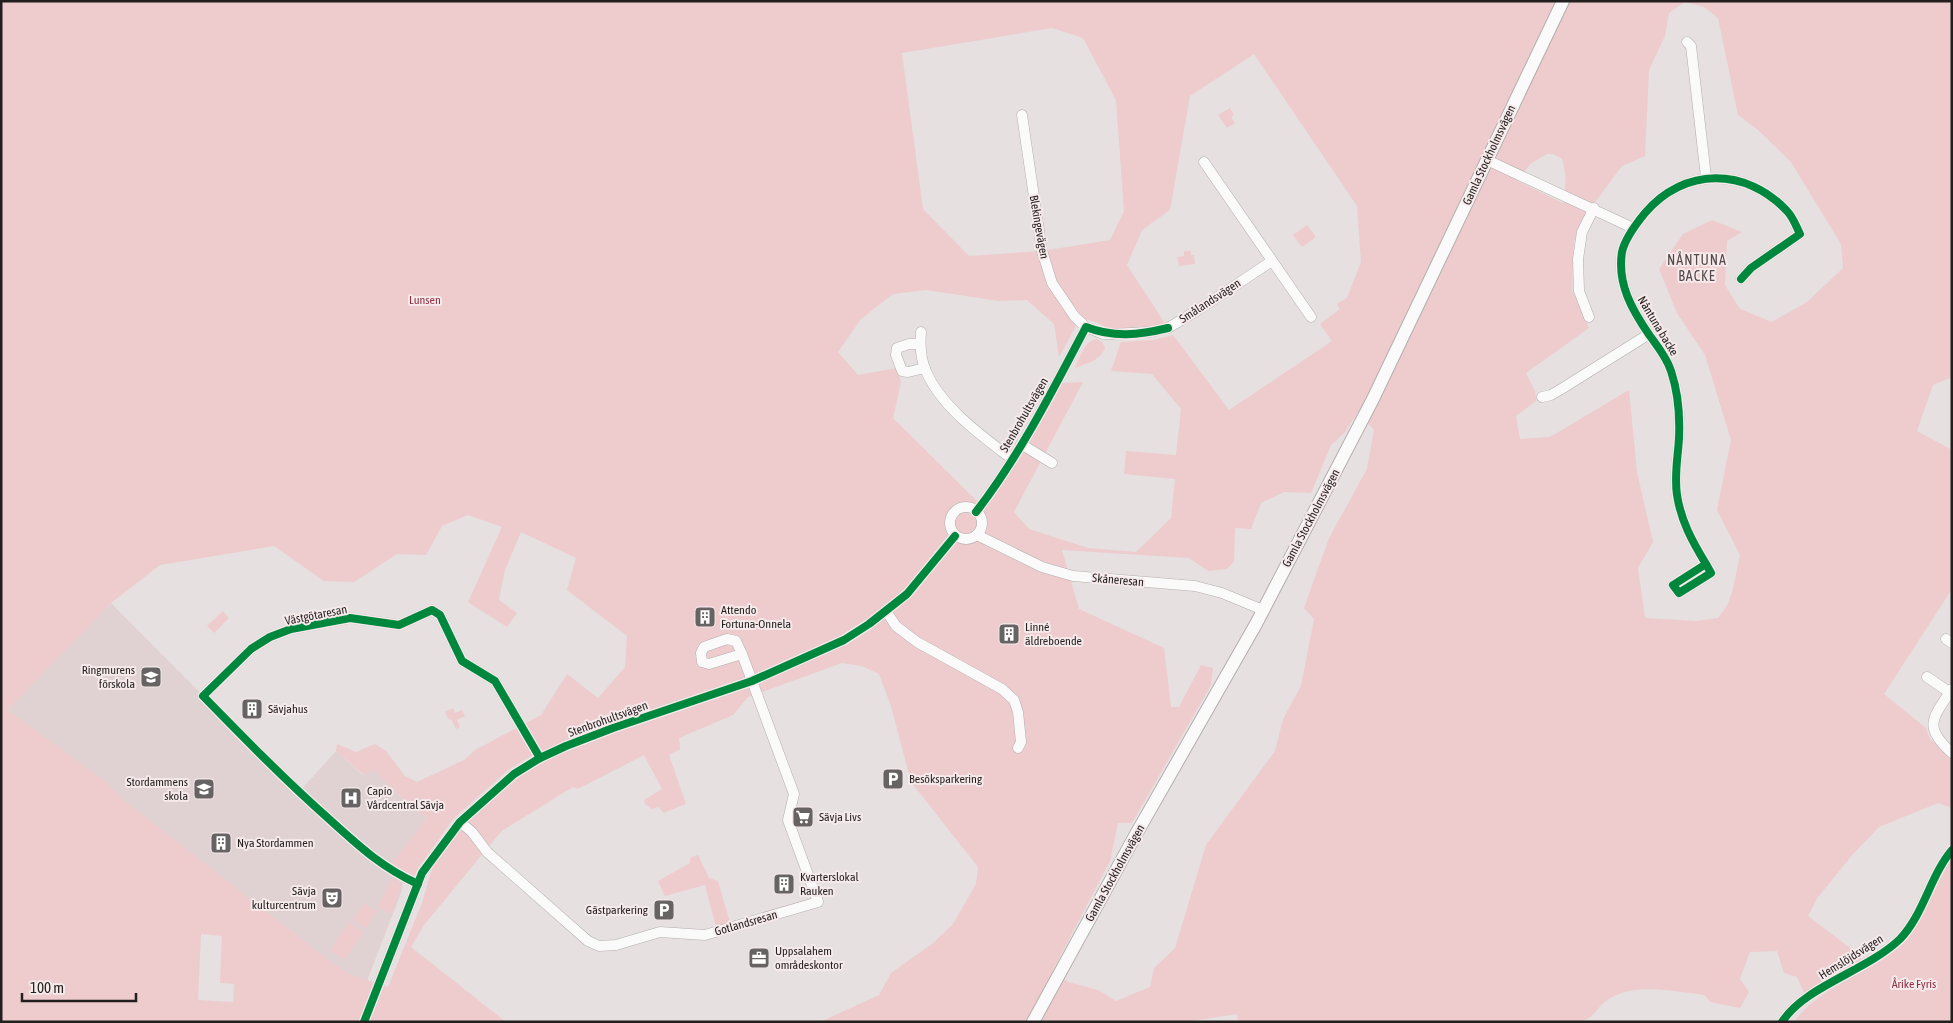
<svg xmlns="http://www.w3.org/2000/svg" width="1953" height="1023" font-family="'Asap Condensed',sans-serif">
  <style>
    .built { fill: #e0d2d3 }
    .green { fill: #eecbcd; fill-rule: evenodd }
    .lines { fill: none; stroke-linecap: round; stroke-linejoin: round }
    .minor-casing { stroke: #b3aeae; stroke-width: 11 }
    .major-casing { stroke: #b3aeae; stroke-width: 14 }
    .minor { stroke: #fbfafa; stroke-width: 10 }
    .major { stroke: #fbfafa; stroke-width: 12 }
    .cycleway-casing { stroke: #f6eaeb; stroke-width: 11 }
    .cycleway { stroke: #00873e; stroke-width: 8 }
    .labels { text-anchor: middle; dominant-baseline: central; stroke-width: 4; stroke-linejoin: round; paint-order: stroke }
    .street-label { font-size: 12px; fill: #231f1f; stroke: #f6eaeb }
    .park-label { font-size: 12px; fill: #902f42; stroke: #f6eaeb }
    .poi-label { font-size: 12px; fill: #231f1f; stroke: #f6eaeb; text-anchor: start }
    .neighbourhood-label { font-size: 14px; letter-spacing: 1px; fill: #53494a; stroke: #f6eaeb }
  </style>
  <rect width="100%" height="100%" fill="#e6e0e0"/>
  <path class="built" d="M111 603 299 792 336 751 363 775 374 770 400 796 427 818 388 868 404 879 401 893 367 981 349 974 332 963 120 797 105 781 8 710Z"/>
  <g class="green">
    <path d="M1 1H1952V377L1933 385 1917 431 1952 450V589L1884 694 1926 728 1930 739 1952 758V808L1938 803 1879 827 1853 854 1818 897 1808 916 1853 950 1864 961 1804 993 1797 977 1784 973 1777 951 1750 952 1740 979 1749 992 1740 1008 1710 1002 1705 995C1676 992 1635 982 1609 999 1596 1007 1596 1018 1579 1022H1238L1237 1014 1185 1022H820L879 995 891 973 932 944 953 924 976 884 978 867 911 782 891 706 879 674 862 666 842 663 748 697 733 715 679 738 680 749 669 755 686 804 663 813 659 807 652 809 645 804 644 800 662 789 644 755 578 789 573 787 503 830 494 840 424 925 411 947 506 1022H1ZM1685 2 1704 7 1718 18 1738 115 1758 130 1791 162 1841 244 1843 268 1807 302 1772 322 1740 309 1725 285 1727 241 1742 232 1712 220 1683 234 1659 269 1677 313 1705 355 1731 440 1717 510 1740 555 1733 589 1727 606 1718 618 1697 621 1645 618 1638 568 1653 542 1637 472 1629 390 1550 437 1520 439 1516 416 1536 401 1535 391 1526 373 1589 328 1572 290 1574 241 1584 217 1622 166 1645 156 1649 70 1665 36 1669 13ZM1052 28 1083 38 1116 100 1124 211 1110 240 1042 251 969 256 923 209 902 53ZM1254 54 1357 206 1361 262 1347 298 1337 304 1340 309 1320 324 1332 341 1229 410 1173 335 1154 340 1121 342 1111 371 1152 374 1181 409 1176 455 1126 451 1124 474 1175 479 1171 518 1136 552 1088 548 1029 529 1014 512 1083 382 1062 383 1015 464 985 509 893 418 901 382 897 368 858 375 838 352 861 319 893 294 926 290 999 301 1027 300 1054 324 1059 357 1077 324 1075 317C1090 320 1103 322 1113 334L1168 328 1127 265 1142 230 1170 210 1190 96ZM1547 154H1553L1562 159C1567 174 1566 187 1563 203L1518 181 1530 164ZM1358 412 1374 430 1367 469 1329 538 1304 608 1314 619 1301 686 1283 719 1275 751 1206 845 1175 948 1154 968 1150 987 1116 1001 1098 990 1068 982 1053 970 1110 861 1118 823H1132L1211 685 1213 668 1201 665 1179 707H1171L1164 648 1079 609 1062 550 1189 558 1208 571 1227 569 1234 561 1235 528 1251 529 1261 503 1284 492 1311 493 1331 445 1345 432ZM468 515 502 527 468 602 507 627 517 613 499 600 505 570 521 532 576 558 567 590 627 636 625 667 598 698 567 674 541 715 475 750 464 760 417 782 405 776 386 751 375 744 356 752 337 744 336 751 364 775 374 770 400 796 427 818 388 868 413 879 418 868 454 818 508 770 534 754 545 760 519 776 461 828 433 865 422 903 388 987 349 974 332 963 120 797 105 781 8 710 111 603 160 565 274 546 324 581 354 582 397 554 426 555 442 526ZM201 934 222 936 220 983 234 984 233 1002 198 1000Z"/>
    <path d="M1230 108 1234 115 1231 117 1235 123 1227 128 1218 115Z"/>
    <path d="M1307 225 1316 237 1302 247 1293 235Z"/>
    <path d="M1184 251H1191V255H1194L1195 264 1179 266 1177 257 1184 256Z"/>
    <path d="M1097 339 1102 342 1105 347C1101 361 1087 363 1075 368 1080 358 1084 341 1097 339Z"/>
    <path d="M223 611 229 618 214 633 207 626Z"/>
    <path d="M453 708 455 713 462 710 465 716 457 720 460 727 456 729 451 719 449 720 445 712Z"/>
    <path d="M698 855 709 878 718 881 730 923 716 927 705 885 665 896 658 881 690 863V858Z"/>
    <path d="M1952 857V1022H1794C1818 989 1862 976 1894 951 1917 933 1937 884 1952 857Z"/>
    <path d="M393 877 400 882 401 886 391 915 378 906Z"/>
    <path d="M364 903 377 911 366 928 353 920Z"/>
    <path d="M349 922 364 932 345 960 330 950Z"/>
  </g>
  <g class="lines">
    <g class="minor-casing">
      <g id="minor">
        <path d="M1687 42 1691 46 1706 177"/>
        <path d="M1022 115 1042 251 1052 283 1075 317 1086 327 1103 334H1113L1150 332 1168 328 1198 310 1272 261"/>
        <path d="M1487 160 1633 228"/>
        <path d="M1204 162 1311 317"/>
        <path d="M1589 317 1579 291 1578 259 1582 232 1594 208"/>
        <path d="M921 332C920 344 921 360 926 371 941 407 982 436 1012 459"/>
        <path d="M920 344H909L897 348 896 355 902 371 908 372 925 368"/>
        <path d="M1542 397 1551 395 1563 388 1649 334"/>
        <path d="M1021 444 1052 463"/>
        <circle cx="966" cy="523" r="16"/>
        <path d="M976 512C1020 455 1053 390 1086 327"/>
        <path d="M977 535 1042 567 1073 576 1195 586 1222 593 1263 610"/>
        <path d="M1706 564 1711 573 1679 593 1673 585 1706 564C1692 541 1681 521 1677 495 1674 475 1678 457 1679 438 1680 416 1678 392 1671 371 1667 358 1658 347 1650 336 1632 310 1617 284 1622 252 1625 238 1636 224 1645 213 1684 167 1746 167 1787 211 1793 217 1796 226 1800 234L1751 268 1741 279"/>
        <path d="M886 611 896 626 917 642 1002 689 1014 700 1018 712 1021 742 1018 748"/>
        <path d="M1946 639 1952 643"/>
        <path d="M1927 677 1949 692"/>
        <path d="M1952 689C1933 718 1922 726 1952 753"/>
        <path d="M460 822 472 832 487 852 588 941 599 946 616 945 660 932 705 935 818 902 788 820 794 794 742 654 709 664 702 662 701 653 704 647 727 639 736 641 742 654"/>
        <path d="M418 884C381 867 359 846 329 819 285 780 244 738 203 696L251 649 270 637 291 629 350 618 399 625 432 610 440 615 462 661 495 681 540 758"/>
        <path d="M364 1022 422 873 460 822 514 774 540 758 566 746 613 728 752 681 844 640 869 624 907 594 955 536"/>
        <path d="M1782 1022C1805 986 1867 971 1900 939 1924 914 1930 876 1952 850"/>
      </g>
    </g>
    <g class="major-casing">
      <path id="major" d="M1033 1022 1135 836 1256 624 1373 399 1563 1"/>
    </g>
    <use href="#minor" class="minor"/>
    <use href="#major" class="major"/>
    <g class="cycleway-casing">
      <g id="cycleway">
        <path d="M976 512C1020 455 1053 390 1086 327 1114 338 1139 335 1168 328"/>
        <path d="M1706 564 1711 573 1679 593 1673 585 1706 564C1692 541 1681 521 1677 495 1674 475 1678 457 1679 438 1680 416 1678 392 1671 371 1667 358 1658 347 1650 336 1632 310 1617 284 1622 252 1625 238 1636 224 1645 213 1684 167 1746 167 1787 211 1793 217 1796 226 1800 234L1751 268 1741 279"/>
        <path d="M418 884C381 867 359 846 329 819 285 780 244 738 203 696L251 649 270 637 291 629 350 618 399 625 432 610 440 615 462 661 495 681 540 758"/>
        <path d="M364 1022 422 873 460 822 514 774 540 758 566 746 613 728 752 681 844 640 869 624 907 594 955 536"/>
        <path d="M1782 1022C1805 986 1867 971 1900 939 1924 914 1930 876 1952 850"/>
      </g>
    </g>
    <use href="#cycleway" class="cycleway"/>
  </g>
  <defs>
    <g id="building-square" transform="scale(1.125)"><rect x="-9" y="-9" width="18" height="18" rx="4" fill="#676363" stroke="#f6eaeb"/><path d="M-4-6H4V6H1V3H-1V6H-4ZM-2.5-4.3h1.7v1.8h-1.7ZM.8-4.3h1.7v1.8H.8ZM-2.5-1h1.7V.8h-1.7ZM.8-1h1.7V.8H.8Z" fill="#fff"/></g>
    <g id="school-square" transform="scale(1.125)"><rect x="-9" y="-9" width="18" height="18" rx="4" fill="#676363" stroke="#f6eaeb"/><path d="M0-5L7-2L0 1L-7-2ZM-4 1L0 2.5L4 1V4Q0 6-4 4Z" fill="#fff"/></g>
    <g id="parking-square" transform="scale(1.125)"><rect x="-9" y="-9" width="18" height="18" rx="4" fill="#676363" stroke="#f6eaeb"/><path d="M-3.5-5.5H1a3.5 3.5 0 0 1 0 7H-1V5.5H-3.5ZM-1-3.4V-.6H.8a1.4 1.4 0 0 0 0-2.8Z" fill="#fff"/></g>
    <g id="hospital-square" transform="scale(1.125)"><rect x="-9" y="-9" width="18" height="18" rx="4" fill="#676363" stroke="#f6eaeb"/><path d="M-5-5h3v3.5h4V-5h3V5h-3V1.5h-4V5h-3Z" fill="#fff"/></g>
    <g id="supermarket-square" transform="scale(1.125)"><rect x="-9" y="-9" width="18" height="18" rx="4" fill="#676363" stroke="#f6eaeb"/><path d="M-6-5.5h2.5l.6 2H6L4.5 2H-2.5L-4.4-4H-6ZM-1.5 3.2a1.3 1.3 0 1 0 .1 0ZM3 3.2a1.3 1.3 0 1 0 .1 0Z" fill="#fff"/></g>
    <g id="theatre-square" transform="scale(1.125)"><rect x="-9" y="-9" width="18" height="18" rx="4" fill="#676363" stroke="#f6eaeb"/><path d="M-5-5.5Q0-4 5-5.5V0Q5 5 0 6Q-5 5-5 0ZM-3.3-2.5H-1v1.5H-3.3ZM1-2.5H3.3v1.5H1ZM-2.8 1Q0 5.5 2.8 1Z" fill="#fff"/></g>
    <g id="office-square" transform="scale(1.125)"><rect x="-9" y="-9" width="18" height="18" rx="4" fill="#676363" stroke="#f6eaeb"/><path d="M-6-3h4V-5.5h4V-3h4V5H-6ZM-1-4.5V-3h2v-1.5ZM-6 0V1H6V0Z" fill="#fff"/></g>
  </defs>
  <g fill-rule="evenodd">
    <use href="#building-square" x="705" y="617"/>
    <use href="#building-square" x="1009" y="634"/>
    <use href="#school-square" x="151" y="677"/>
    <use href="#building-square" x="252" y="709"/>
    <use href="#parking-square" x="893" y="779"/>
    <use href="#school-square" x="204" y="789"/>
    <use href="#hospital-square" x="351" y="798"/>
    <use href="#supermarket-square" x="803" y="817"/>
    <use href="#building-square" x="221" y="843"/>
    <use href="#building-square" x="784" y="884"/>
    <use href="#theatre-square" x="332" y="898"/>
    <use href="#parking-square" x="664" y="910"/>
    <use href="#office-square" x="759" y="958"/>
  </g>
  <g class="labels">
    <g class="street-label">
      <text transform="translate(1489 155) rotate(-65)">Gamla Stockholmsvägen</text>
      <text transform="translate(1039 227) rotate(80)">Blekingevägen</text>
      <text transform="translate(1210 301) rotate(-33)">Smålandsvägen</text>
      <text transform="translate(1658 326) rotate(59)">Nåntuna backe</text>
      <text transform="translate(1024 415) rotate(-60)">Stenbrohultsvägen</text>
      <text transform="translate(1311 518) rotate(-62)">Gamla Stockholmsvägen</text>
      <text transform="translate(1118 580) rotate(5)">Skåneresan</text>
      <text transform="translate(316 615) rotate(-11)">Västgötaresan</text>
      <text transform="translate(608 719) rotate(-20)">Stenbrohultsvägen</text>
      <text transform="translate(1115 873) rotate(-61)">Gamla Stockholmsvägen</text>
      <text transform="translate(746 923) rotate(-16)">Gotlandsresan</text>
      <text transform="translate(1851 957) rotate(-32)">Hemslöjdsvägen</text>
    </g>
    <g class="park-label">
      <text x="425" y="300">Lunsen</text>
      <text x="1914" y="984">Årike Fyris</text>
    </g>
    <g class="poi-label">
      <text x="721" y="610">Attendo<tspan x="721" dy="14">Fortuna-Onnela</tspan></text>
      <text x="1025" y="627">Linné<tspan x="1025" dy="14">äldreboende</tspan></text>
      <text x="135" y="670" text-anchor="end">Ringmurens<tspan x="135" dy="14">förskola</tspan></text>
      <text x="268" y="709">Sävjahus</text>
      <text x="909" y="779">Besöksparkering</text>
      <text x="188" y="782" text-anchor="end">Stordammens<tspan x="188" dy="14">skola</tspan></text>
      <text x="367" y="791">Capio<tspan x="367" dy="14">Vårdcentral Sävja</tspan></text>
      <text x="819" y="817">Sävja Livs</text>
      <text x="237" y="843">Nya Stordammen</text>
      <text x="800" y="877">Kvarterslokal<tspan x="800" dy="14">Rauken</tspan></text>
      <text x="316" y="891" text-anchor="end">Sävja<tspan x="316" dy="14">kulturcentrum</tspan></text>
      <text x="648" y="910" text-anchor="end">Gästparkering</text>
      <text x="775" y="951">Uppsalahem<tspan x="775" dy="14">områdeskontor</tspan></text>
    </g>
    <g class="neighbourhood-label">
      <text x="1697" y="260">NÅNTUNA<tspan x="1697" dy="16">BACKE</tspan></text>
    </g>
  </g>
  <rect width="1953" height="1023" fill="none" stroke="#231f1f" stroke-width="5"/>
  <path d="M22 993v8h114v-8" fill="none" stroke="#231f1f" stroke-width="2.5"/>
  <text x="30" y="993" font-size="15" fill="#231f1f" stroke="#f6eaeb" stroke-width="4" paint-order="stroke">100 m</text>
</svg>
